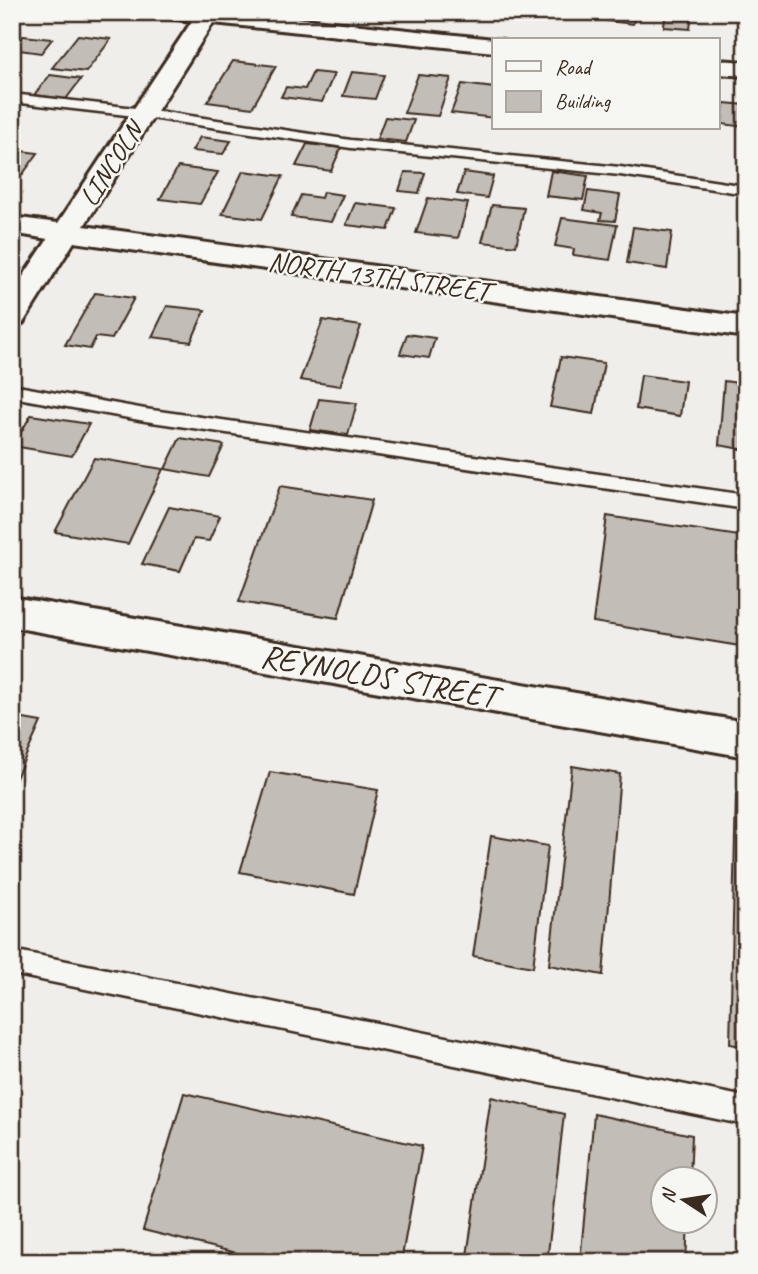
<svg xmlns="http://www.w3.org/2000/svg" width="758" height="1274" font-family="Caveat,sans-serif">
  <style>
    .building { fill: #c2bdb7; stroke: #3b2a1e; stroke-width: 2 }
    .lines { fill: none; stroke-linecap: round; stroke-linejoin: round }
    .lane-casing { stroke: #3b2a1e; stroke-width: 5 }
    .street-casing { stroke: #3b2a1e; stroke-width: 6 }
    .lane { fill: #f6f6f2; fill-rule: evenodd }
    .street { fill: #f6f6f2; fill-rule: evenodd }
    .labels { text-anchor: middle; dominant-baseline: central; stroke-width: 5; stroke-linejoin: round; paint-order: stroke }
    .far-street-label { font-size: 28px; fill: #3b2a1e; stroke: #f6f6f2 }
    .street-label { font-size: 33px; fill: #3b2a1e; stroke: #f6f6f2 }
  </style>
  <rect width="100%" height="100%" fill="#efeeea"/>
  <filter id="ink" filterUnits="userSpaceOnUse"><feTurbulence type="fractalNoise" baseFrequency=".0143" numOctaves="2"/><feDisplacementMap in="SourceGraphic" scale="14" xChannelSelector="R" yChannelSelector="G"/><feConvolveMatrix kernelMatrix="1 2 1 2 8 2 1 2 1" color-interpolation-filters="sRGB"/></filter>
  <g filter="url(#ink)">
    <g class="building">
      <path d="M554 12H583L581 20 553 18Z"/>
      <path d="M609 12H635L633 24 607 21Z"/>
      <path d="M657 12H692L690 29 664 27 665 17 657 16Z"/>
      <path d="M78 35 111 39 86 72 52 68Z"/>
      <path d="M23 36 52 39 41 53 12 49Z"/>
      <path d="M233 61 276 66 252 108 207 102Z"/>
      <path d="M313 72 334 74 322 102 281 97 286 87 305 89Z"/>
      <path d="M352 72 384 75 375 99 343 96Z"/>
      <path d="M50 75 81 79 66 99 34 95Z"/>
      <path d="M418 75 451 78 438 116 404 113Z"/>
      <path d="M462 84 494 88V118L451 113Z"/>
      <path d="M724 103 746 105V127L722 124Z"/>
      <path d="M385 117 414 120 406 142 377 139Z"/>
      <path d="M200 137 231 141 223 154 192 151Z"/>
      <path d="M307 144 341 148 331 171 296 166Z"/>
      <path d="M12 150 38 153 17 182 12 181Z"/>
      <path d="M178 167 218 172 200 204 160 199Z"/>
      <path d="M243 171 283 176 262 219 222 214Z"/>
      <path d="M551 171 588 176 583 200 546 196Z"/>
      <path d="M405 172 425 173 419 193 399 191Z"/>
      <path d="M464 172 493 176 487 198 457 194Z"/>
      <path d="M588 191 620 195 615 221 600 220 602 213 584 210Z"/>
      <path d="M323 192 343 195 331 222 291 217 301 195 321 198Z"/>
      <path d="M428 198 468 203 458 238 416 233Z"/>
      <path d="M355 203 396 208 388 230 346 225Z"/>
      <path d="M492 205 524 208 516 246 482 242Z"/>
      <path d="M562 218 617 225 610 260 573 255 574 249 555 246Z"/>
      <path d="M633 227 672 232 667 269 627 263Z"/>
      <path d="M95 293 134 298 112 339 96 337 90 349 65 345Z"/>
      <path d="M167 306 205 310 191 342 152 337Z"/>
      <path d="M323 320 361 326 340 386 300 380Z"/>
      <path d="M407 334 435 338 429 358 400 354Z"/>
      <path d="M561 357 604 363 594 414 550 407Z"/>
      <path d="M641 375 685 381 680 416 636 409Z"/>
      <path d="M724 381 746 384V450L719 445Z"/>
      <path d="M319 399 357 403 348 435 310 430Z"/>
      <path d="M31 415 89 424 72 456 13 446Z"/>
      <path d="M180 438 224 445 209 477 165 469Z"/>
      <path d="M94 458 163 469 128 544 55 532Z"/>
      <path d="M280 486 372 500 338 618 239 602Z"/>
      <path d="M169 507 220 516 209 541 194 539 180 571 142 564Z"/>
      <path d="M607 516 746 537V647L593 622Z"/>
      <path d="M12 717 41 722 12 787Z"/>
      <path d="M572 766 620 774 603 975 549 965Z"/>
      <path d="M270 772 378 790 354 894 240 872Z"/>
      <path d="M736 794 746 796V1047L730 1044Z"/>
      <path d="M491 836 548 846 533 967 473 956Z"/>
      <path d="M184 1093 422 1146 401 1262H273L143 1230Z"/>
      <path d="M491 1097 564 1114 547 1262H466Z"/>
      <path d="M594 1114 692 1135 690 1180H664V1222H688L686 1262H580Z"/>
    </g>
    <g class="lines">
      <g class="lane-casing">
        <g id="lane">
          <path d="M12 94 144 109 351 140 620 167 746 186V194L620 175 351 148 144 117 12 102Z"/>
          <path d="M12 385 145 409 746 495V509L145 421 12 397Z"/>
          <path d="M12 950 746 1097V1125L12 974Z"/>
        </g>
      </g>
      <g class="street-casing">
        <g id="street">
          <path d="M158 12H239L503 40H494V52L213 23 84 226 746 317V337L74 242 23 323 12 326V293L48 239 12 233V217L58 223 192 21 161 17Z"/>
          <path d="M718 60 746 62V76L718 74Z"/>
          <path d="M12 597 746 722V757L12 627Z"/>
        </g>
      </g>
      <use href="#lane" class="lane"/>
      <use href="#street" class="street"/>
    </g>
  </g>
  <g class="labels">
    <g class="far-street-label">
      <text transform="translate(111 164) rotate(-57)">LINCOLN</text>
      <text transform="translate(379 276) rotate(8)">NORTH 13TH STREET</text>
    </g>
    <g class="street-label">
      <text transform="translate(379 676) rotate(10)">REYNOLDS STREET</text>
    </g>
  </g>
  <rect width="758" height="1274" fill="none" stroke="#f6f6f2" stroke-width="42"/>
  <rect x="21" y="21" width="716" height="1232" fill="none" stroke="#3b2a1e" stroke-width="2.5" filter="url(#ink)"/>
  <rect x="492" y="38" width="228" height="91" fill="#f6f6f2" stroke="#aba49d" stroke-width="2"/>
  <rect x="506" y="61" width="35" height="10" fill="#f6f6f2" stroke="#aba49d" stroke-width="2"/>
  <text x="555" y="74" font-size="21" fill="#3b2a1e">Road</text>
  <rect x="506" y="91" width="35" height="21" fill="#c2bdb7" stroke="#aba49d" stroke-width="2"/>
  <text x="555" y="108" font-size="21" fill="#3b2a1e">Building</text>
  <g transform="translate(684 1200) rotate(282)"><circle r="33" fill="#f6f6f2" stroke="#aba49d" stroke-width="2"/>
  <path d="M0-5L12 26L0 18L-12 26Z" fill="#3b2a1e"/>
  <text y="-10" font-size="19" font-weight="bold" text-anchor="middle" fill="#3b2a1e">N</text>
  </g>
</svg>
